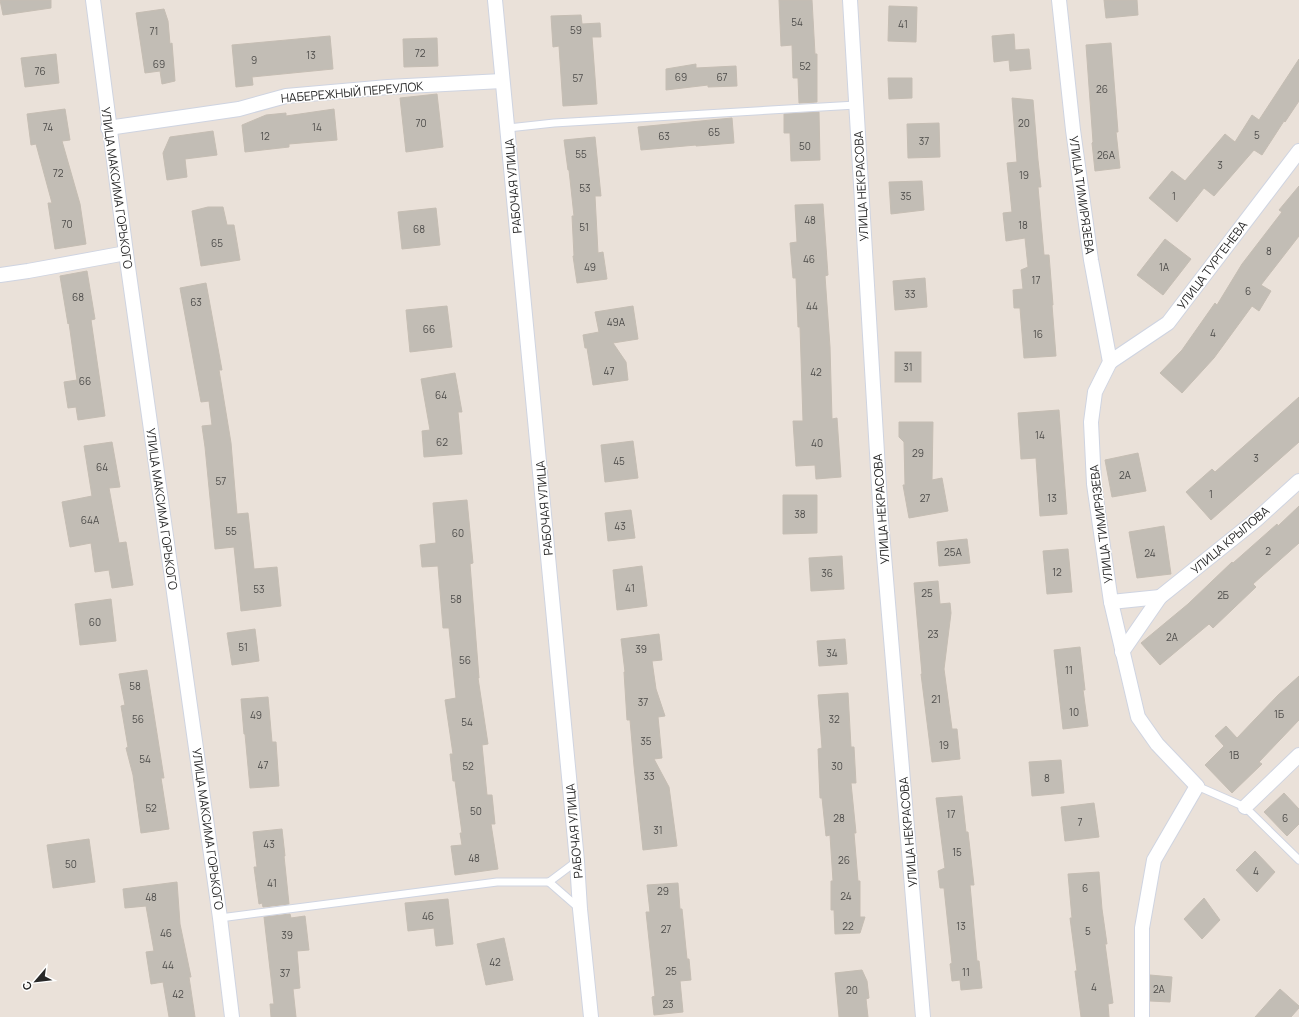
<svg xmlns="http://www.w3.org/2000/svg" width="1299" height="1017" font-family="Manrope,sans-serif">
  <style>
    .building { fill: #c2bdb5; stroke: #c5bdb3 }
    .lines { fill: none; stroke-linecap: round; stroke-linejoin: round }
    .service-casing { stroke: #cfd4e1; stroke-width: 9 }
    .minor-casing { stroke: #cfd4e1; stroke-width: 16 }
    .service { stroke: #fff; stroke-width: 7 }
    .minor { stroke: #fff; stroke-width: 14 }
    .labels { text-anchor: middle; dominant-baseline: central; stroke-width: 3; stroke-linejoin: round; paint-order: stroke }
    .number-label { font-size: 10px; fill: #4e4d4b }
    .street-label { font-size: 12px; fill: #282828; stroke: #fff }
  </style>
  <rect width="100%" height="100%" fill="#eae1d9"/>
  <g class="building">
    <path d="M0 0H51V8L3 15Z"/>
    <path d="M779 0H812L815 54H817V102L799 103 798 78H793L792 45 781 46Z"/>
    <path d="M1104 0H1137L1138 15 1106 18Z"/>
    <path d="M889 6 917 7 916 42 888 41Z"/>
    <path d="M164 9 168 21 170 44 172 43 175 81 162 84 160 71 145 73 136 13Z"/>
    <path d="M581 15 582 24 600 23 601 37H592L597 104 563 106 559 46 553 47 551 16Z"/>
    <path d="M1014 34 1015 50 1029 49 1031 69 1010 71 1009 60 994 62 992 36Z"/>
    <path d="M330 36 333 69 252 77 253 85 236 87 232 45Z"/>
    <path d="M437 38 438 66 404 67 403 39Z"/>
    <path d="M1111 43 1118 132H1116L1120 168 1095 171 1092 143 1093 142 1086 45Z"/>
    <path d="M56 54 59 83 25 87 21 58Z"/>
    <path d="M1299 59V101L1285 122 1284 121 1262 155 1254 150 1214 196 1204 188 1177 222 1149 198 1172 171 1185 181 1225 134 1235 142 1252 115 1259 120Z"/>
    <path d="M696 64V68L736 66 737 86 708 87V85L666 90V69Z"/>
    <path d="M888 78H912V98L889 99Z"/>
    <path d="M437 94 443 147 406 152 400 98Z"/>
    <path d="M1012 98 1033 100 1038 160 1041 187H1038L1044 255H1049L1053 305H1052L1056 356 1024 358 1020 308H1014L1013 290 1023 289 1021 270 1028 267 1025 238 1006 241 1003 213 1012 212 1007 163 1017 162Z"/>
    <path d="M65 109 70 140 62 141 80 204 86 244 55 249 48 203H52L36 144 31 145 27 114Z"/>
    <path d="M334 109 337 140 289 144V147L245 152 242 125 266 115 286 113V116Z"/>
    <path d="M819 112 820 160 791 161 790 133H784V114Z"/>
    <path d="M732 118 734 143 696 146V145L641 150 638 127Z"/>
    <path d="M939 123 940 157 908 158 907 124Z"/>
    <path d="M213 131 217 155 185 159 187 177 167 180 163 153 170 137Z"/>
    <path d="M595 137 601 196H595L598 253 603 252 607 279 577 283 573 256H574L572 216H574L569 170H568L564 140Z"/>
    <path d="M922 181 924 210 891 214 889 182Z"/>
    <path d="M1299 186V236L1261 285 1271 291 1259 311 1252 306 1214 358 1182 393 1160 373 1182 350 1215 303 1217 305 1242 264 1282 212 1279 210Z"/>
    <path d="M823 204 828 275 825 276 830 347 832 419 837 418 841 477 816 479 815 465 796 466 793 421H803L800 327H798L796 278H793L790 243 797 242 795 205Z"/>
    <path d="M208 207H223L227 225H234L240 260 201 266 192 211Z"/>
    <path d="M436 208 440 245 402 249 398 212Z"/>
    <path d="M1165 239 1191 259 1163 295 1137 275Z"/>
    <path d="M87 271 95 319 91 320 105 416 78 420 76 407 68 408 64 382 77 380 69 323 68 324 60 276Z"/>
    <path d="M925 278 927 307 895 310 893 281Z"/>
    <path d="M206 283 222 370H219L231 443 237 514 248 513 254 569 277 567 281 606 241 611 234 547 215 549 205 447 202 426 212 425 209 401 201 402 180 288Z"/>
    <path d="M447 306 452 347 410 352 406 310Z"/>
    <path d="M633 306 638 339 613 343 626 362 628 380 593 385 587 348H585L583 335 599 332 595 312Z"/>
    <rect x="895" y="352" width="26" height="30"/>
    <path d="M455 373 462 412H458L462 454 424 457 422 431 430 430 421 379Z"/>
    <path d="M1299 397V442L1211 520 1186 492 1212 469 1215 472Z"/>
    <path d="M1059 410 1067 514 1040 516 1036 458 1021 459 1018 413Z"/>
    <path d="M899 422H933L932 480 942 478 948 511 909 518 903 485H905L904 442 899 437Z"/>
    <path d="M633 441 638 478 605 482 601 445Z"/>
    <path d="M112 442 120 487 109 488 119 543 126 542 133 585 112 588 109 570 95 572 91 543 70 547 62 502 92 496 84 446Z"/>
    <path d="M1138 453 1146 491 1112 497 1105 460Z"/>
    <path d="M783 495H817V533L783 534Z"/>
    <path d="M467 500 473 563 470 564 479 678H478L488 744 482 745 487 795H492L495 824H491L498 869 455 875 451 846 462 845 460 833H462L455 781H453L450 754H453L445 700 456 698 449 628H443L438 566 422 567 420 545 436 543 433 503Z"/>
    <path d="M1299 506V543L1253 584 1256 587 1213 628 1209 624 1160 665 1141 643 1188 604 1232 562 1233 563 1277 524 1278 526Z"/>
    <path d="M631 510 635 538 608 541 605 513Z"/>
    <path d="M1164 526 1171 574 1137 578 1129 532Z"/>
    <path d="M967 539 970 563 939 566 937 542Z"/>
    <path d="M1068 549 1072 592 1047 594 1043 551Z"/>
    <path d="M842 556 844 589 811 591 809 558Z"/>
    <path d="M642 566 647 606 617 610 613 570Z"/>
    <path d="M938 581 940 604 950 603 951 613 944 669 952 729H957L960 759 932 762 921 674H922L914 583Z"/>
    <path d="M111 599 116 641 80 645 75 604Z"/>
    <path d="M255 629 259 661 232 665 227 633Z"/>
    <path d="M659 634 662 660 652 661 656 689 665 716 658 717 662 758 654 759 669 787 677 846 643 850 634 766 630 720H627L624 672H625L621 639Z"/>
    <path d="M845 639 847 664 819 666 817 641Z"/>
    <path d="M1080 647 1085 690H1083L1088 726 1063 729 1054 650Z"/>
    <path d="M147 670 164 778H161L169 829 141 833 133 775 126 748 128 747 121 706 125 705 119 674Z"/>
    <path d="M1299 676V720L1259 762 1262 764 1232 793 1205 765 1224 746 1215 736 1226 726 1237 738 1278 695Z"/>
    <path d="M848 693 851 747H854L856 783H851L856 833H854L858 881H860V917H865L860 933 835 934 834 910H831V881H833L830 835 826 836 822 798H820L818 749 822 748 818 695Z"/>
    <path d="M268 697 272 742H276L279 786 250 788 245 734H244L241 699Z"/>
    <path d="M1061 760 1064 793 1032 796 1029 762Z"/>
    <path d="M1284 793 1299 809V824L1287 836 1264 812Z"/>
    <path d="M962 796 966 832H968L974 885H970L977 961H979L982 988 961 990 960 980 952 981 950 964 952 963 944 888H940L938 871 945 868 936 798Z"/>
    <path d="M1094 803 1099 837 1065 841 1061 807Z"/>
    <path d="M282 829 285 856H284L289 904 263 907 262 903 259 904 254 867H257L253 832Z"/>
    <path d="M89 839 95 882 53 888 47 845Z"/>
    <path d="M1255 851 1275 872 1257 892 1236 870Z"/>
    <path d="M1099 872 1102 909 1107 944H1105L1113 1003 1108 1004 1109 1017H1081L1075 971H1077L1070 918H1072L1068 874Z"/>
    <path d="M177 882 180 924 191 977H189L195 1017H169L163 982 151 984 146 952 154 951 146 906 125 908 123 889Z"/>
    <path d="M678 883 680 909H682L687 959H689L691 980 680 981 683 1012 654 1015 652 997 655 996 646 912H650L647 885Z"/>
    <path d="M1204 898 1220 920 1202 939 1184 919Z"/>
    <path d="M448 899 453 944 436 946 434 928 408 931 405 903Z"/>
    <path d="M290 914 291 918 305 916 309 950 297 951 300 988 293 989 296 1017H271L270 1004H274L264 917Z"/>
    <path d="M504 938 513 980 486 985 477 944Z"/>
    <path d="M862 970 867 981 869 998 866 999 868 1017H839L835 973Z"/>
    <path d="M1150 975 1172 977 1170 1002 1150 1001Z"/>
    <path d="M1280 989 1299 1006V1008L1291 1017H1255Z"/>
  </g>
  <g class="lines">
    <g class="service-casing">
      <g id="service">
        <path d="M508 128 554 123 856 105"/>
        <path d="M1197 786 1245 807 1299 860"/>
        <path d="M549 882 580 909"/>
        <path d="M220 918 497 882H549L577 861"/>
      </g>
    </g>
    <g class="minor-casing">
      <g id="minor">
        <path d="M93 0 126 253 220 918 232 1017"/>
        <path d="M495 0 577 861 580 909 591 1017"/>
        <path d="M850 0 881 520 923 1017"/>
        <path d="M1059 0 1073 130 1091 260 1110 362 1095 392 1091 422 1094 484 1111 602 1138 717 1157 744 1197 786 1154 860 1142 928V1017"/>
        <path d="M108 128 239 109 286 96 388 87 502 81"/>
        <path d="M0 275 28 271 126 253"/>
        <path d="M1110 362 1168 323 1299 151"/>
        <path d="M1111 602 1160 597"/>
        <path d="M1122 652 1160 597 1256 520 1299 481"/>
        <path d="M1245 807 1299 755"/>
      </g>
    </g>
    <use href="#service" class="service"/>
    <use href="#minor" class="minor"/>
  </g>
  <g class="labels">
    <g class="number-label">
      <text x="797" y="22">54</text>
      <text x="903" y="24">41</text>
      <text x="576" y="30">59</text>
      <text x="154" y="31">71</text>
      <text x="420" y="53">72</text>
      <text x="311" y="55">13</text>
      <text x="254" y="60">9</text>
      <text x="159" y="64">69</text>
      <text x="805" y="66">52</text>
      <text x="40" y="71">76</text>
      <text x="681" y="77">69</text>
      <text x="722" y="77">67</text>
      <text x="578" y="78">57</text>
      <text x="1102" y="89">26</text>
      <text x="421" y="123">70</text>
      <text x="1024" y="123">20</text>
      <text x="48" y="127">74</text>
      <text x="317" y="127">14</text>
      <text x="714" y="132">65</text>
      <text x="1257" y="135">5</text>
      <text x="265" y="136">12</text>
      <text x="664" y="136">63</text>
      <text x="924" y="141">37</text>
      <text x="805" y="146">50</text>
      <text x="581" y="154">55</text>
      <text x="1106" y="155">26А</text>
      <text x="1220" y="165">3</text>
      <text x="58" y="173">72</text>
      <text x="1024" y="175">19</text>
      <text x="585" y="188">53</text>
      <text x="906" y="196">35</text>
      <text x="1174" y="196">1</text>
      <text x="810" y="220">48</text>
      <text x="67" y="224">70</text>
      <text x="1023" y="225">18</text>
      <text x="584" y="227">51</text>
      <text x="419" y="229">68</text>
      <text x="217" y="243">65</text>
      <text x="1269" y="251">8</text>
      <text x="809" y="259">46</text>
      <text x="590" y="267">49</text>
      <text x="1164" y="267">1А</text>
      <text x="1036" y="280">17</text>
      <text x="1248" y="291">6</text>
      <text x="910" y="294">33</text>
      <text x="78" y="297">68</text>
      <text x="196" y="302">63</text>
      <text x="812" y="306">44</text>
      <text x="616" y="322">49А</text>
      <text x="429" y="329">66</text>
      <text x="1213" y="333">4</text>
      <text x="1038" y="334">16</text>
      <text x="908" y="367">31</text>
      <text x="609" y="371">47</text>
      <text x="816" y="372">42</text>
      <text x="85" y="381">66</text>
      <text x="441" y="395">64</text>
      <text x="1040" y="435">14</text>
      <text x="442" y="442">62</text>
      <text x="817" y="443">40</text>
      <text x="918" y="453">29</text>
      <text x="1256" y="458">3</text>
      <text x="619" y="461">45</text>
      <text x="102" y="467">64</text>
      <text x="1125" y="475">2А</text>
      <text x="221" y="481">57</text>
      <text x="1211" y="494">1</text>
      <text x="925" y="498">27</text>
      <text x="1052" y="498">13</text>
      <text x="800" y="514">38</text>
      <text x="90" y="520">64А</text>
      <text x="620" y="526">43</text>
      <text x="231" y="531">55</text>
      <text x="458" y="533">60</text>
      <text x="1268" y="551">2</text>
      <text x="953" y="552">25А</text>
      <text x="1150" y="553">24</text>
      <text x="1057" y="572">12</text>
      <text x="827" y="573">36</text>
      <text x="630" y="588">41</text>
      <text x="259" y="589">53</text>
      <text x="927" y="593">25</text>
      <text x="1223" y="595">2Б</text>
      <text x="456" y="599">58</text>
      <text x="95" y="622">60</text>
      <text x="933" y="634">23</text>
      <text x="1172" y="637">2А</text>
      <text x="243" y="647">51</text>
      <text x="641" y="649">39</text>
      <text x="832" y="653">34</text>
      <text x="465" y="660">56</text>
      <text x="1069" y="670">11</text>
      <text x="135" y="686">58</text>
      <text x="936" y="699">21</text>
      <text x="643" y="702">37</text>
      <text x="1074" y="712">10</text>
      <text x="1279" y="714">1Б</text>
      <text x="256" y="715">49</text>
      <text x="138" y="719">56</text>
      <text x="834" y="719">32</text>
      <text x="467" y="722">54</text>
      <text x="646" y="741">35</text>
      <text x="944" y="745">19</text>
      <text x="1234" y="755">1В</text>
      <text x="145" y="759">54</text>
      <text x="263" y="765">47</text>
      <text x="468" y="766">52</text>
      <text x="837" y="766">30</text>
      <text x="649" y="776">33</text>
      <text x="1047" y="778">8</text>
      <text x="151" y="808">52</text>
      <text x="476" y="811">50</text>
      <text x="951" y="814">17</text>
      <text x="839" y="818">28</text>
      <text x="1285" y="818">6</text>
      <text x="1080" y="822">7</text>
      <text x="658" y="830">31</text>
      <text x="269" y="844">43</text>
      <text x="957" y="852">15</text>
      <text x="474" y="858">48</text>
      <text x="844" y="860">26</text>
      <text x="71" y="864">50</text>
      <text x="1256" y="871">4</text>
      <text x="272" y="883">41</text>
      <text x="1085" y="888">6</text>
      <text x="663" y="891">29</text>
      <text x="846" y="896">24</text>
      <text x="151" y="897">48</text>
      <text x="428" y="916">46</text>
      <text x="848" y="926">22</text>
      <text x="961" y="926">13</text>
      <text x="666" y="929">27</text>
      <text x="1088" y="931">5</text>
      <text x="166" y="933">46</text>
      <text x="287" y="935">39</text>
      <text x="495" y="962">42</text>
      <text x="168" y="965">44</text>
      <text x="671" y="971">25</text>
      <text x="966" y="972">11</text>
      <text x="285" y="973">37</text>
      <text x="1094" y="987">4</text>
      <text x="1159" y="989">2А</text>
      <text x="852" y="990">20</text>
      <text x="178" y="994">42</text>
      <text x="668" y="1004">23</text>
    </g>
    <g class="street-label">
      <text transform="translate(352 92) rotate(-5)">НАБЕРЕЖНЫЙ ПЕРЕУЛОК</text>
      <text transform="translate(513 186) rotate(-95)">РАБОЧАЯ УЛИЦА</text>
      <text transform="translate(861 186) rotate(-93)">УЛИЦА НЕКРАСОВА</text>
      <text transform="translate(117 188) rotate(82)">УЛИЦА МАКСИМА ГОРЬКОГО</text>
      <text transform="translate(1082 195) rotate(82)">УЛИЦА ТИМИРЯЗЕВА</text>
      <text transform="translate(1212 265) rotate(-53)">УЛИЦА ТУРГЕНЕВА</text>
      <text transform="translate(544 508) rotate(-95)">РАБОЧАЯ УЛИЦА</text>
      <text transform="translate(162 509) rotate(82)">УЛИЦА МАКСИМА ГОРЬКОГО</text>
      <text transform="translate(881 509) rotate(-94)">УЛИЦА НЕКРАСОВА</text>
      <text transform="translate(1101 524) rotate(-97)">УЛИЦА ТИМИРЯЗЕВА</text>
      <text transform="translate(1230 540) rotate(-40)">УЛИЦА КРЫЛОВА</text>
      <text transform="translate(208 829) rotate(82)">УЛИЦА МАКСИМА ГОРЬКОГО</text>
      <text transform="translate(574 831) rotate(-95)">РАБОЧАЯ УЛИЦА</text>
      <text transform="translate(908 832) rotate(-95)">УЛИЦА НЕКРАСОВА</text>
    </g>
  </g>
  <g transform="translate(36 981) rotate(242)" stroke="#ffffff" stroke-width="3" paint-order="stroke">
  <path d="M0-3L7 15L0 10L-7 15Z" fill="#282828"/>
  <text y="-6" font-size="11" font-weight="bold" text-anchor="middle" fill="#282828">С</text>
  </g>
</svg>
